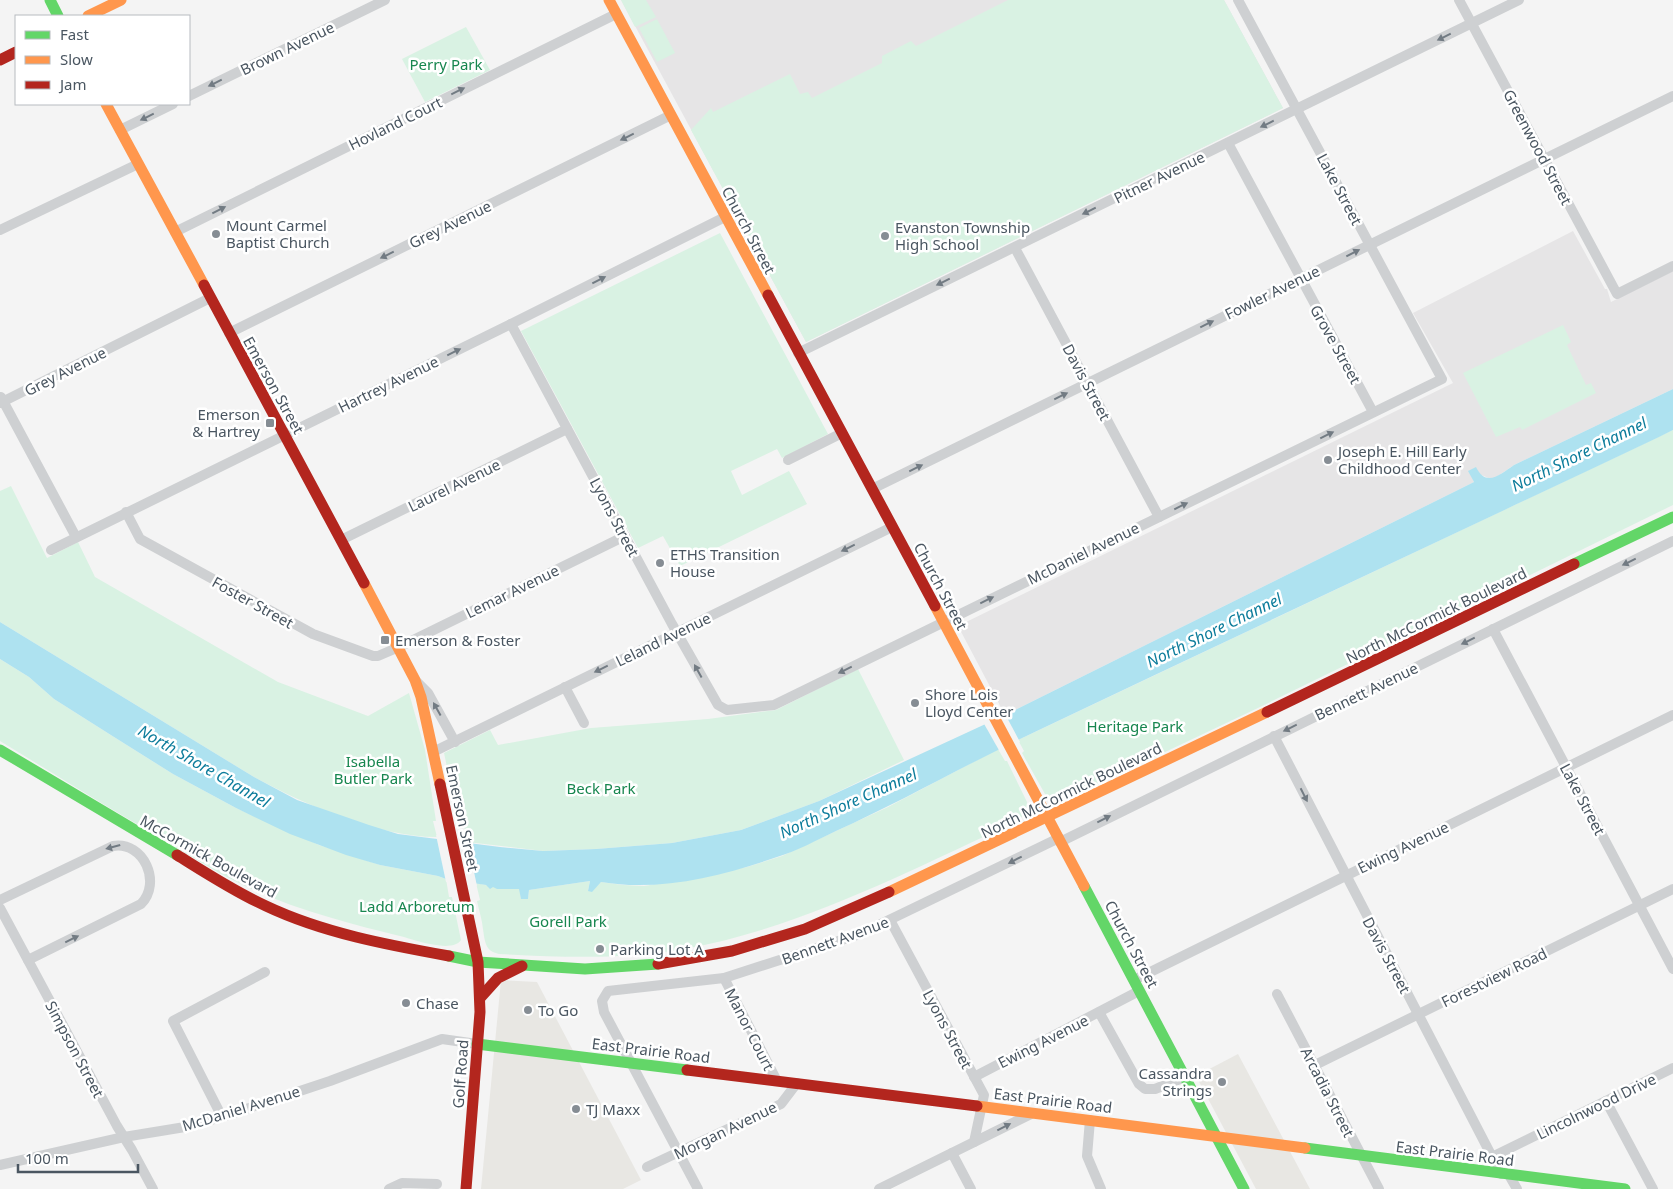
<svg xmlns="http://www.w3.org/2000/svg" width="1673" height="1189" font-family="'Noto Sans',sans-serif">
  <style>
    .commercial { fill: #e8e7e3 }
    .education { fill: #e6e5e6 }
    .green { fill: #d9f2e3 }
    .water { fill: #aee2f0 }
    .pier { fill: #f4f4f4 }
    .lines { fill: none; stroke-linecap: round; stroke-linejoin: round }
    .street { stroke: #ced0d2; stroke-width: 10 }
    .fast { stroke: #63d668; stroke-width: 11 }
    .slow { stroke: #ff974d; stroke-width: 11 }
    .jam { stroke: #b3261e; stroke-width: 11 }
    .oneway { fill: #727b83 }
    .poi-dot { fill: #868d94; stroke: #fff; stroke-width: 2 }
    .labels { text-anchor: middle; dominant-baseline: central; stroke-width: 5; stroke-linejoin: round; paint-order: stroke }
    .street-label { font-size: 15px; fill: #4a5661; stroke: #fff }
    .park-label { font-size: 15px; fill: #17864f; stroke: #fff }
    .poi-label { font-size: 15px; fill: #4a5661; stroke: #fff; text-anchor: start }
    .water-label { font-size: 16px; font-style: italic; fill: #0c7c9b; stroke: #fff }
  </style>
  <rect width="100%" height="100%" fill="#f4f4f4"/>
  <g class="commercial">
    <path d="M501 980 537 982 641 1180 623 1189H481Z"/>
    <path d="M1238 1054 1310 1189H1256L1196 1076Z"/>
  </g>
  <g class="education">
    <path d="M621 0H1224L1283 108 806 342Z"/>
    <path d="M1573 231 1605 289H1607L1611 302 1673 271V389L1514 465 1495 478 1491 479 1479 474 1476 468 1469 471 1474 482 1005 715 958 626 1453 383 1413 313Z"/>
  </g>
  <g class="green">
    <path d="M621 0H646L656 17 635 27Z"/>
    <path d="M1008 0H1224L1283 108 806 342 691 130 711 108 713 112 790 74 800 94 808 92 812 98 882 63V56L911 41 916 46Z"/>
    <path d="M657 19 675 53 657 62 639 28Z"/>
    <path d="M466 27 490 70 425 102 402 59Z"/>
    <path d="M720 233 828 434 782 458 777 449 731 471 742 495 789 471 807 504 680 566 663 536 638 548 521 331Z"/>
    <path d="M1563 325 1571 342 1567 345 1586 385 1591 383 1596 393 1522 430 1520 427 1496 437 1463 373Z"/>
    <path d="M1673 430V505L1260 707 1066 799 1056 800 1045 794 1022 753 1024 751 1018 740Z"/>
    <path d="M11 486 47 558 78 542 95 577 278 682 368 716 409 693 425 750 436 821H433L437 837C377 837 306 805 254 777L0 622V491Z"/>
    <path d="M0 659 29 677 54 699 114 737 173 774 236 808 319 845 380 865 438 876 446 879 449 897H452L461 940C453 953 417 941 404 937 346 923 288 908 235 881 212 870 191 856 169 843 112 810 56 775 0 741Z"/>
    <path d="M858 669 904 760 819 801 741 830 672 843 596 849 543 851 467 842 464 825 459 824 444 753 490 730 498 745 591 728 708 719 776 710Z"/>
    <path d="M998 749 1005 761H1007L1027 802 1026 812 1018 821C910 870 802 928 684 949 623 960 561 957 499 954 485 951 485 942 483 929 482 920 479 910 477 901L480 900 476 883 499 888 520 889 521 899H528L529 890 590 881 588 891 601 882 623 885 644 886 677 881 747 867 782 856 888 807Z"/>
  </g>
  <path class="water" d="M1673 389V430L1659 437C1452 535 1245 632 1039 730 970 762 905 800 836 831 817 840 797 851 777 857 722 876 659 892 601 882L592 892 588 891 590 881 529 890 528 899H521L519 889H497L493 887 490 889 486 885 446 879 438 876 380 865 346 855 290 834 236 808 173 774 114 737 54 699 29 677 0 659V622L254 777 297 800 369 825 398 834 500 847 543 851 596 849 672 843 741 830 819 801 1005 715 1474 482 1468 471 1476 467C1486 488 1501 474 1514 465Z"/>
  <g class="pier">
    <path d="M1004 712 1020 742 1000 752 983 722Z"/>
    <path d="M436 835 467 839 477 886 446 882Z"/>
  </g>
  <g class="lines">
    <g class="street">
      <path d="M1459 0 1617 294 1673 266"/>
      <path d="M189 96 385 0"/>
      <path d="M120 130 173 104"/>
      <path d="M1228 143 1373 412"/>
      <path d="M0 230 138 164"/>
      <path d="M175 232 616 14"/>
      <path d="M1015 248 1159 517"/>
      <path d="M511 324 672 624 718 705 727 710 774 705 1442 379 1238 0"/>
      <path d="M229 333 671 115"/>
      <path d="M798 353 1519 0"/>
      <path d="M1 397 76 537"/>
      <path d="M0 403 210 298"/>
      <path d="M788 460 842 433"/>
      <path d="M872 489 1673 96"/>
      <path d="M126 512 140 539 313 634 373 656H378L399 647 625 536"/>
      <path d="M341 540 567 429"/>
      <path d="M51 550 511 324 725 217"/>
      <path d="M1493 629 1673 969"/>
      <path d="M417 682 428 693 455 742"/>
      <path d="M565 687 584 723"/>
      <path d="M1274 736 1501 1174"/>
      <path d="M433 752 892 527"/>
      <path d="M1060 842 1673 541"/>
      <path d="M0 900 113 846C144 841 162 883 141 904L28 960"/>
      <path d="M0 908 117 1126 132 1150 153 1189"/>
      <path d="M890 920 984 1095 974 1142"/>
      <path d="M724 978 777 1081"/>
      <path d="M1134 980 1673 715"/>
      <path d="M1277 994 1379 1189"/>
      <path d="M1099 1012 1139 1084 1145 1089H1155L1185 1077"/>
      <path d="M1315 1065 1673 889"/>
      <path d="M974 1077 1139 991"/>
      <path d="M1606 1101 1653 1189"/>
      <path d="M222 1117 173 1021 265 972"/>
      <path d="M1090 1120 1087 1156 1101 1189"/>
      <path d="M952 1153 971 1189"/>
      <path d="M1492 1157 1673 1068"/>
      <path d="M0 1165 124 1137 185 1127 222 1117 330 1081 442 1039 477 1044"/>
      <path d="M647 1167 781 1104 797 1083"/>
      <path d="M1509 1175 1517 1189"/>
      <path d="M389 1189 402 1183 437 1184"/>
      <path d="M698 1189 604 1012 602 1001 608 991 724 978 860 934 1059 838"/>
      <path d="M879 1189 1033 1113"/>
    </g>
    <g class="fast">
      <path d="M50 0 58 16"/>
      <path d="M1574 564 1673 517"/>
      <path d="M0 750 177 855"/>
      <path d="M1084 886 1244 1189"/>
      <path d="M449 956 478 962 585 969 658 964"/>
      <path d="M477 1044 687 1070"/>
      <path d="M1305 1148 1625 1189"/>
    </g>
    <g class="slow">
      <path d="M609 0 768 295"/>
      <path d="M88 16 121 0"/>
      <path d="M106 104 204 285"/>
      <path d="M364 583 415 680 421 697 440 784"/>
      <path d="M935 606 1084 886"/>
      <path d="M889 892 1267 712"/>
      <path d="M977 1106 1305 1148"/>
    </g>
    <g class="jam">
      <path d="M0 60 16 52"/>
      <path d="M204 285 364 583"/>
      <path d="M768 295 935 606"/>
      <path d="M1267 712 1574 564"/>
      <path d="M440 784 478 962 480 1012 466 1189"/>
      <path d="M177 855C206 873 235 892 266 906 323 933 388 945 449 956"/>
      <path d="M658 964 732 951 805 929 889 892"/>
      <path d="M480 998 498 978 522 966"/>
      <path d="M687 1070 977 1106"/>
    </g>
  </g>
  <defs><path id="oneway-solid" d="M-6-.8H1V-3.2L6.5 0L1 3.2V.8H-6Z" transform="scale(1.25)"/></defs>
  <g class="oneway">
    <use href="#oneway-solid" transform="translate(1444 37) rotate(154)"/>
    <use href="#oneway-solid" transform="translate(215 83) rotate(154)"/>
    <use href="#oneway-solid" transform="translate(458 91) rotate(-26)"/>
    <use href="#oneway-solid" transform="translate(147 117) rotate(154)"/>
    <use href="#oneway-solid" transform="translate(1267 124) rotate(154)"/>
    <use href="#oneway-solid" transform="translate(627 137) rotate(154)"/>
    <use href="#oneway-solid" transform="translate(219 210) rotate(-27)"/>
    <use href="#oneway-solid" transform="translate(1089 211) rotate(154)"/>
    <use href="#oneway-solid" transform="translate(1353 253) rotate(-27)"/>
    <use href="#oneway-solid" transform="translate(387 255) rotate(154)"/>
    <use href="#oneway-solid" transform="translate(599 280) rotate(-27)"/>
    <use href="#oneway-solid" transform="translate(943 282) rotate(154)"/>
    <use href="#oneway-solid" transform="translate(1207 324) rotate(-26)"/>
    <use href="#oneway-solid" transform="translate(454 352) rotate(-26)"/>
    <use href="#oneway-solid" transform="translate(1061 396) rotate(-26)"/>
    <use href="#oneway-solid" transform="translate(1327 435) rotate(-26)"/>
    <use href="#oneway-solid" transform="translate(916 468) rotate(-26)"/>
    <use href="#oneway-solid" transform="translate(1181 506) rotate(-26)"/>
    <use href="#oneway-solid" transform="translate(848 548) rotate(154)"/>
    <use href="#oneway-solid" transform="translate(1629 562) rotate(154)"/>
    <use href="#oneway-solid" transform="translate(987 600) rotate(-26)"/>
    <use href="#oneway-solid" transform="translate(1468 641) rotate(154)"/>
    <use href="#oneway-solid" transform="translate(601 669) rotate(154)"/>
    <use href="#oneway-solid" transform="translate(845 670) rotate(154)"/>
    <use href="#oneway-solid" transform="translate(698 671) rotate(-119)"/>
    <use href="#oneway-solid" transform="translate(437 709) rotate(-119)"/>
    <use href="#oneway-solid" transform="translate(1290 728) rotate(154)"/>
    <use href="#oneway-solid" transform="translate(1304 795) rotate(63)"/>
    <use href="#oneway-solid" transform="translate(1104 819) rotate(-27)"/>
    <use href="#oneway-solid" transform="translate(113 847) rotate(165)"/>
    <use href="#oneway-solid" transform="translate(1015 860) rotate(153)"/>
    <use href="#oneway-solid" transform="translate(72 939) rotate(-26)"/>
    <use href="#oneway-solid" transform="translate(1004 1127) rotate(-27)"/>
  </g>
  <g class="poi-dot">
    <circle cx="216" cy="234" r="5"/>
    <circle cx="885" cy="236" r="5"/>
    <rect x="265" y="418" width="10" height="10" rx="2.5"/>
    <circle cx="1328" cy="460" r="5"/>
    <circle cx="660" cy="563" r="5"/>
    <rect x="380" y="635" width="10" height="10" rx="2.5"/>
    <circle cx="915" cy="703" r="5"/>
    <circle cx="600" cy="949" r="5"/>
    <circle cx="406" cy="1003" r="5"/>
    <circle cx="528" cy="1010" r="5"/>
    <circle cx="1222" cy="1082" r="5"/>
    <circle cx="576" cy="1109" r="5"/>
  </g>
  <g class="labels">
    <g class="street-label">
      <text transform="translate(287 48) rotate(-26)">Brown Avenue</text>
      <text transform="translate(395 123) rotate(-26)">Hovland Court</text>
      <text transform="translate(1538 147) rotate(62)">Greenwood Street</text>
      <text transform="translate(1159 177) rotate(-26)">Pitner Avenue</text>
      <text transform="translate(1340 189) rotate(62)">Lake Street</text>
      <text transform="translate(450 224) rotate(-26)">Grey Avenue</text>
      <text transform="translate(749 230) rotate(62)">Church Street</text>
      <text transform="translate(1272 292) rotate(-26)">Fowler Avenue</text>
      <text transform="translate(1336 344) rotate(61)">Grove Street</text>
      <text transform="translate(65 371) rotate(-27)">Grey Avenue</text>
      <text transform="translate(1087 382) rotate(62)">Davis Street</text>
      <text transform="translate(388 384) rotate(-26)">Hartrey Avenue</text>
      <text transform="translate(274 385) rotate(61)">Emerson Street</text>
      <text transform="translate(454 485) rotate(-26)">Laurel Avenue</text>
      <text transform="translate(615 517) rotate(62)">Lyons Street</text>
      <text transform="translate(1083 553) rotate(-26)">McDaniel Avenue</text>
      <text transform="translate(941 586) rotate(62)">Church Street</text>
      <text transform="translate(512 591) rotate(-26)">Lemar Avenue</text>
      <text transform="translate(253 602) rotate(29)">Foster Street</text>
      <text transform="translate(1436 615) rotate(-26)">North McCormick Boulevard</text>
      <text transform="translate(663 639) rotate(-26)">Leland Avenue</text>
      <text transform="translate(1366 691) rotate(-26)">Bennett Avenue</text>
      <text transform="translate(1071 790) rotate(-26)">North McCormick Boulevard</text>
      <text transform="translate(1583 799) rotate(62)">Lake Street</text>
      <text transform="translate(463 818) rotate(78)">Emerson Street</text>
      <text transform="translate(1403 847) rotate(-26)">Ewing Avenue</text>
      <text transform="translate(209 856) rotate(29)">McCormick Boulevard</text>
      <text transform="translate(835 940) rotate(-20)">Bennett Avenue</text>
      <text transform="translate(1132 944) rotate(62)">Church Street</text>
      <text transform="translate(1387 955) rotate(62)">Davis Street</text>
      <text transform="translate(1494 977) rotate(-26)">Forestview Road</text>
      <text transform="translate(750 1029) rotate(63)">Manor Court</text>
      <text transform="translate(948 1029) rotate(62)">Lyons Street</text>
      <text transform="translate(1043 1041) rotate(-27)">Ewing Avenue</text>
      <text transform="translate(75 1049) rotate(62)">Simpson Street</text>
      <text transform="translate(651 1050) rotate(7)">East Prairie Road</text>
      <text transform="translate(460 1074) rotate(-86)">Golf Road</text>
      <text transform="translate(1328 1092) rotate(63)">Arcadia Street</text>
      <text transform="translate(1053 1100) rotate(7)">East Prairie Road</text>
      <text transform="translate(1596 1106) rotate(-26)">Lincolnwood Drive</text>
      <text transform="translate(241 1108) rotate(-17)">McDaniel Avenue</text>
      <text transform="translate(725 1130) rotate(-26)">Morgan Avenue</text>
      <text transform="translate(1455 1153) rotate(7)">East Prairie Road</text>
    </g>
    <g class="park-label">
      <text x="446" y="64">Perry Park</text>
      <text x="1135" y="726">Heritage Park</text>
      <text x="373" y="761">Isabella<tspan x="373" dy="17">Butler Park</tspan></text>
      <text x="601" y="788">Beck Park</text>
      <text x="417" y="906">Ladd Arboretum</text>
      <text x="568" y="921">Gorell Park</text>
    </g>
    <g class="poi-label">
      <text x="226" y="225">Mount Carmel<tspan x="226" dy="17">Baptist Church</tspan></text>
      <text x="895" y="227">Evanston Township<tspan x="895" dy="17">High School</tspan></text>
      <text x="260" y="414" text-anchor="end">Emerson<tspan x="260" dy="17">&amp; Hartrey</tspan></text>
      <text x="1338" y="451">Joseph E. Hill Early<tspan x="1338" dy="17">Childhood Center</tspan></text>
      <text x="670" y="554">ETHS Transition<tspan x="670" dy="17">House</tspan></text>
      <text x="395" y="640">Emerson &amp; Foster</text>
      <text x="925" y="694">Shore Lois<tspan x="925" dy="17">Lloyd Center</tspan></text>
      <text x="610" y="949">Parking Lot A</text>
      <text x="416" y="1003">Chase</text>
      <text x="538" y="1010">To Go</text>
      <text x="1212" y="1073" text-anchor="end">Cassandra<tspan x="1212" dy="17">Strings</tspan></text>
      <text x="586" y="1109">TJ Maxx</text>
    </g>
    <g class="water-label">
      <text transform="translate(1579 454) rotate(-26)">North Shore Channel</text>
      <text transform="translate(1214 630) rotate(-26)">North Shore Channel</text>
      <text transform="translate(204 766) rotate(30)">North Shore Channel</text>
      <text transform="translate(848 803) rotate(-24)">North Shore Channel</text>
    </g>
  </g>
  <rect x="15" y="15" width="175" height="90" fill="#ffffff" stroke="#b7bbc0"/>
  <rect x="25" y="31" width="25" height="8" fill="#63d668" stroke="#b7bbc0"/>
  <text x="60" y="40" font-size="15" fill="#4a5661">Fast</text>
  <rect x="25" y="56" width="25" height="8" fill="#ff974d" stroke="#b7bbc0"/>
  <text x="60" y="65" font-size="15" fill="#4a5661">Slow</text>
  <rect x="25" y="81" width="25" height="8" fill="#b3261e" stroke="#b7bbc0"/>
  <text x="60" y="90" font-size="15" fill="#4a5661">Jam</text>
  <path d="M18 1164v8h120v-8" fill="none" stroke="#4a5661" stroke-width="2.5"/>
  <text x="25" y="1164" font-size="15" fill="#4a5661" stroke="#ffffff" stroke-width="4" paint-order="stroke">100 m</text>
</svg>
